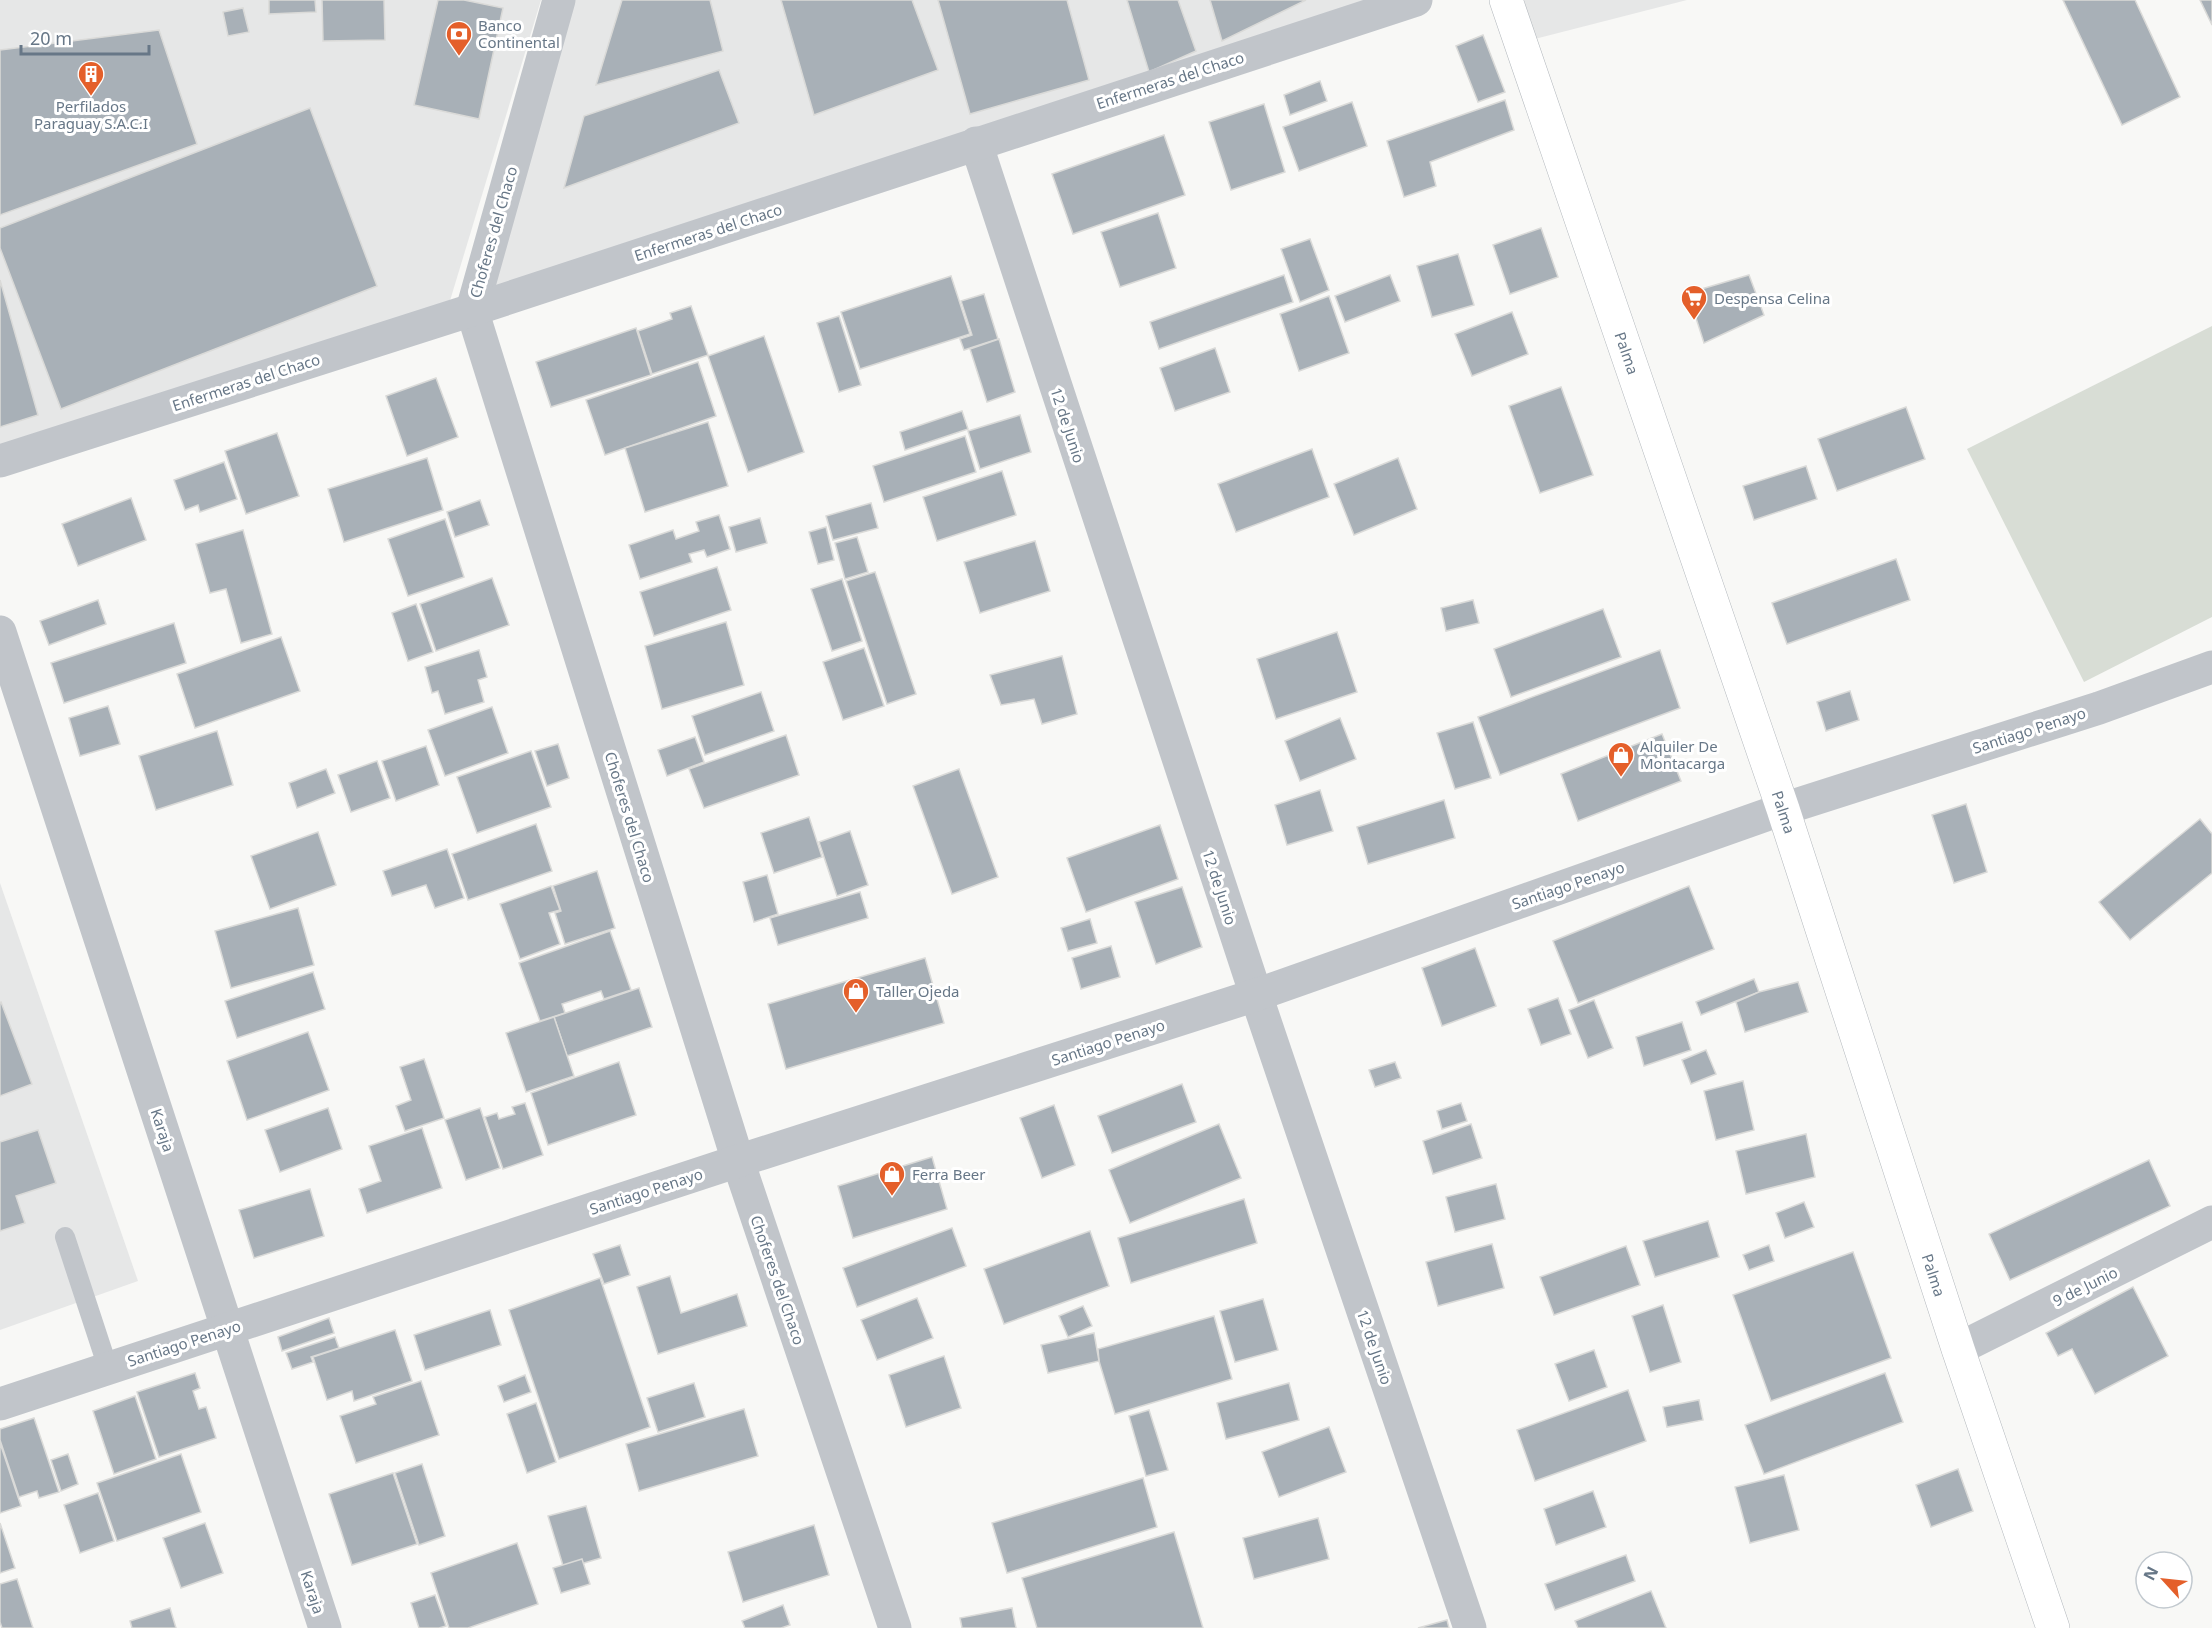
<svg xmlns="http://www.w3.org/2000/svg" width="2212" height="1628" font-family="'Noto Sans',sans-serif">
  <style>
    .built { fill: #e6e7e7 }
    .green { fill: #d8ddd5 }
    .building { fill: #a8b0b7; stroke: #dadad8; stroke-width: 1.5 }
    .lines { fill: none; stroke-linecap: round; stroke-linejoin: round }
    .secondary-casing { stroke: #b4b9be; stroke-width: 34 }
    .lane { stroke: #c1c5ca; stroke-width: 20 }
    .street { stroke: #c1c5ca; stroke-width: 33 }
    .secondary { stroke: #fff; stroke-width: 33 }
    .labels { text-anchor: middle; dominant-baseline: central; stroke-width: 6; stroke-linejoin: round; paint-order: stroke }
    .poi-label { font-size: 15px; fill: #677787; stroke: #fff; text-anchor: start }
    .street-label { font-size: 15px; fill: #677787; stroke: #fff }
  </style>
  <rect width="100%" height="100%" fill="#f8f8f6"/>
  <g class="built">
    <path d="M0 0H541L449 304 0 452Z"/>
    <path d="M570 0H1417L472 310Z"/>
    <path d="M1507 0H1687L1523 42Z"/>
    <path d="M0 883 138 1281 0 1330Z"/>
  </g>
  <path class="green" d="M2212 326V617L2084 682 1967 449Z"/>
  <g class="building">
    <path d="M269 0H315L316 12 269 14Z"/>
    <path d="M322 0H384L385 40 323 41Z"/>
    <path d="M438 0H464L503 8 479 119 414 105Z"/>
    <path d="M622 0H710L723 51 596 85Z"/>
    <path d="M781 0H912L938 70 814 115Z"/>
    <path d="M938 0H1067L1089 80 970 114Z"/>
    <path d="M1127 0H1178L1196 51 1149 72Z"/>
    <path d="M1210 0H1306L1222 41Z"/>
    <path d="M2063 0H2135L2180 97 2122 125Z"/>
    <path d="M2200 0H2212V25Z"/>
    <path d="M243 8 249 32 228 36 223 12Z"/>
    <path d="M159 30 197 144 0 215V50Z"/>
    <path d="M1483 35 1505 92 1478 102 1456 46Z"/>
    <path d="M719 70 739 123 564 188 584 116Z"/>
    <path d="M1320 81 1327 101 1290 115 1284 95Z"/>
    <path d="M1505 100 1514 130 1430 162 1436 186 1404 197 1387 141Z"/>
    <path d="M1352 102 1367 146 1299 171 1283 127Z"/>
    <path d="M1264 104 1285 172 1231 190 1209 122Z"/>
    <path d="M310 108 377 286 61 409 0 248V228Z"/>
    <path d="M1164 135 1185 195 1073 234 1052 174Z"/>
    <path d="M1158 213 1176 268 1120 287 1101 232Z"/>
    <path d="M1541 228 1558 277 1510 294 1493 245Z"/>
    <path d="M1310 239 1329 290 1300 302 1281 249Z"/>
    <path d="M1458 254 1474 305 1432 317 1417 266Z"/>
    <path d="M1284 275 1293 302 1159 349 1150 322Z"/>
    <path d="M1390 275 1400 301 1345 322 1335 296Z"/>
    <path d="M1749 275 1764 315 1704 343 1688 293Z"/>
    <path d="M951 276 970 334 860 369 841 312Z"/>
    <path d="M0 280 38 415 0 427Z"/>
    <path d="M984 294 998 339 964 350 960 339 972 335 961 301Z"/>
    <path d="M1329 296 1349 353 1299 371 1280 314Z"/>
    <path d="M691 306 708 355 652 374 638 331 672 319 670 313Z"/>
    <path d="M1512 312 1528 354 1472 376 1455 334Z"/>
    <path d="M839 316 861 385 839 392 817 323Z"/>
    <path d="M636 328 651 375 551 407 536 362Z"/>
    <path d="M764 336 804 452 748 472 708 356Z"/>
    <path d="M999 339 1015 392 987 402 970 349Z"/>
    <path d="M1215 348 1230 392 1175 411 1160 368Z"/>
    <path d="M698 362 716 416 605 455 586 400Z"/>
    <path d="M436 378 458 437 407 456 386 396Z"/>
    <path d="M1561 387 1593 475 1540 493 1509 406Z"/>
    <path d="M1906 407 1925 459 1837 491 1818 439Z"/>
    <path d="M962 411 968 429 905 450 900 432Z"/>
    <path d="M1020 415 1031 452 980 469 968 431Z"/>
    <path d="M708 422 728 486 645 512 625 448Z"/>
    <path d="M277 433 299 496 246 514 225 451Z"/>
    <path d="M965 436 976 472 884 502 873 466Z"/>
    <path d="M1312 449 1329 497 1236 532 1218 484Z"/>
    <path d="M427 458 443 510 344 542 328 489Z"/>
    <path d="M1398 458 1417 509 1354 535 1334 484Z"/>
    <path d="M224 462 237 499 200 512 198 505 185 510 174 480Z"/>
    <path d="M1806 466 1817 499 1754 520 1743 486Z"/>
    <path d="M1002 471 1016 515 937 541 923 497Z"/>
    <path d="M131 498 146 540 78 566 62 524Z"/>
    <path d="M480 500 489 525 455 537 447 512Z"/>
    <path d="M871 503 878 528 833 540 826 516Z"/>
    <path d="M719 515 730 549 707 557 704 550 689 554 692 562 640 579 629 545 673 530 676 539 699 531 696 522Z"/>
    <path d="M760 518 767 543 736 552 729 527Z"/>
    <path d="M445 519 464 577 408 596 388 539Z"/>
    <path d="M826 527 834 560 818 564 809 532Z"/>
    <path d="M243 530 272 634 241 643 226 589 210 593 196 544Z"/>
    <path d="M857 537 868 572 845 579 835 543Z"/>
    <path d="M1035 541 1050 591 980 613 964 562Z"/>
    <path d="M1896 559 1910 600 1787 644 1772 603Z"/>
    <path d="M717 567 731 610 654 636 640 592Z"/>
    <path d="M875 572 916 694 887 704 846 581Z"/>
    <path d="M492 578 509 625 436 651 420 604Z"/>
    <path d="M842 579 862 641 832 651 811 589Z"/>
    <path d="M98 600 106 624 49 645 40 621Z"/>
    <path d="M1473 600 1479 623 1446 631 1441 608Z"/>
    <path d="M416 604 433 652 408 661 392 613Z"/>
    <path d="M1603 609 1621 657 1511 697 1494 649Z"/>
    <path d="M726 622 744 685 662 709 645 646Z"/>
    <path d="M174 623 186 663 64 703 51 663Z"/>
    <path d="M1337 632 1357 692 1276 719 1257 659Z"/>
    <path d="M281 637 300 691 195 728 177 674Z"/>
    <path d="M864 648 884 706 843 720 823 662Z"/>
    <path d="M479 650 487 677 478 680 484 702 445 714 438 691 432 693 425 667Z"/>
    <path d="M1660 650 1680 708 1500 775 1478 717Z"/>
    <path d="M1062 656 1077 714 1042 724 1034 699 1001 705 990 675Z"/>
    <path d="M1850 691 1859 720 1826 731 1817 702Z"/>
    <path d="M761 692 774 731 705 755 692 716Z"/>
    <path d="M108 706 120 744 80 756 69 718Z"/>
    <path d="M492 707 508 753 445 776 428 730Z"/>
    <path d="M1340 718 1356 759 1300 781 1285 741Z"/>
    <path d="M1473 722 1491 778 1455 789 1437 733Z"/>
    <path d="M217 731 233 785 156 810 139 756Z"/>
    <path d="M1662 734 1681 781 1578 821 1561 774Z"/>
    <path d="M786 735 799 775 704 808 689 769Z"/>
    <path d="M695 737 704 762 667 776 658 750Z"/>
    <path d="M558 744 569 778 547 786 535 751Z"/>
    <path d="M426 746 439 785 396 801 382 761Z"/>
    <path d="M531 751 551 807 477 833 457 777Z"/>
    <path d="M377 761 390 798 351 812 338 775Z"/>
    <path d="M326 769 335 793 297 808 289 783Z"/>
    <path d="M959 769 998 877 952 894 913 786Z"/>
    <path d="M1320 790 1333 831 1287 845 1275 805Z"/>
    <path d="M1444 800 1455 838 1368 864 1357 827Z"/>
    <path d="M1966 804 1987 872 1954 883 1932 815Z"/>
    <path d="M809 817 822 857 774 873 761 833Z"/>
    <path d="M2200 819 2212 834V873L2130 940 2099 902Z"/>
    <path d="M536 824 552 871 468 900 452 854Z"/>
    <path d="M1160 825 1178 879 1086 912 1067 858Z"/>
    <path d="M850 831 868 885 837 896 819 842Z"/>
    <path d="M318 832 336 885 270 909 251 856Z"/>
    <path d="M447 849 464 898 435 908 426 885 392 896 383 871Z"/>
    <path d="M597 871 615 928 565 944 555 913 561 911 553 886Z"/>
    <path d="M767 875 778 914 754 922 743 882Z"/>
    <path d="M551 886 560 910 549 913 560 944 520 959 500 904Z"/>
    <path d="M1689 886 1714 949 1578 1003 1553 941Z"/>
    <path d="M1182 887 1202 947 1156 964 1135 902Z"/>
    <path d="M860 892 868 918 778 945 770 918Z"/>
    <path d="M298 908 314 965 231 988 215 931Z"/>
    <path d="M1090 919 1097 943 1068 951 1061 928Z"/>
    <path d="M610 931 631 990 604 999 601 991 562 1004 565 1013 540 1021 519 963Z"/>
    <path d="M1111 946 1120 977 1081 989 1072 958Z"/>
    <path d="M1475 948 1496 1006 1442 1026 1422 968Z"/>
    <path d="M925 958 944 1023 786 1069 768 1004Z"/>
    <path d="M313 972 325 1009 237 1038 225 1001Z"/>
    <path d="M1754 979 1759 992 1701 1015 1696 1002Z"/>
    <path d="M1798 982 1808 1012 1745 1032 1736 1002 1759 992Z"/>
    <path d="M639 988 652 1027 567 1056 554 1017Z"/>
    <path d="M1558 998 1571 1034 1541 1045 1528 1009Z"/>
    <path d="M1594 1000 1613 1048 1588 1058 1569 1010Z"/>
    <path d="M1 1002 32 1084 0 1096V1003Z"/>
    <path d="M554 1017 574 1076 526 1092 506 1033Z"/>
    <path d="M1682 1022 1691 1050 1644 1066 1636 1037Z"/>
    <path d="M308 1032 329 1090 247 1120 227 1061Z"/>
    <path d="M1706 1050 1716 1074 1691 1084 1682 1060Z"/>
    <path d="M424 1059 444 1118 405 1131 396 1106 411 1100 400 1067Z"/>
    <path d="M619 1062 636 1115 548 1145 531 1093Z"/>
    <path d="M1395 1062 1401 1078 1375 1087 1369 1070Z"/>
    <path d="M1743 1081 1754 1130 1716 1140 1704 1091Z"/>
    <path d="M1182 1084 1196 1122 1112 1153 1098 1116Z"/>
    <path d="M525 1103 543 1155 503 1169 485 1117 497 1113 499 1119 515 1114 512 1107Z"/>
    <path d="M1461 1103 1467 1121 1442 1129 1437 1111Z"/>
    <path d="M1054 1105 1075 1165 1042 1178 1020 1118Z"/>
    <path d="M328 1108 342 1149 280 1172 265 1130Z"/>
    <path d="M480 1108 500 1168 466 1180 445 1120Z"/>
    <path d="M1219 1124 1241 1178 1130 1223 1109 1170Z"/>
    <path d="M1471 1124 1482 1158 1433 1174 1423 1141Z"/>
    <path d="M422 1128 442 1188 367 1213 359 1189 381 1181 369 1146Z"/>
    <path d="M38 1130 56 1183 16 1196 25 1223 0 1231V1142Z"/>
    <path d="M1806 1134 1815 1177 1746 1194 1736 1151Z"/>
    <path d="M932 1157 947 1209 853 1238 838 1186Z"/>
    <path d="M2149 1160 2170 1206 2010 1280 1989 1234Z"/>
    <path d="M1496 1184 1505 1219 1455 1232 1446 1197Z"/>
    <path d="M310 1189 324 1236 254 1258 239 1210Z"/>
    <path d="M1244 1199 1257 1243 1131 1283 1118 1238Z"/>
    <path d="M1804 1202 1814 1227 1785 1238 1776 1213Z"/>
    <path d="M1708 1221 1719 1257 1655 1277 1643 1241Z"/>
    <path d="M952 1228 966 1266 857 1307 843 1268Z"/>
    <path d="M1090 1231 1109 1286 1004 1324 984 1269Z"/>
    <path d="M1492 1244 1504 1288 1438 1306 1426 1262Z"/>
    <path d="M620 1245 630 1275 604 1284 593 1254Z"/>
    <path d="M1769 1245 1774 1261 1749 1270 1743 1255Z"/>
    <path d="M1626 1246 1640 1285 1554 1315 1540 1277Z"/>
    <path d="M1853 1252 1891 1358 1771 1401 1733 1295Z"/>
    <path d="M670 1276 681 1313 737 1294 747 1326 658 1354 637 1287Z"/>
    <path d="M600 1278 650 1427 559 1459 509 1310Z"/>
    <path d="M2133 1287 2168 1356 2095 1394 2072 1349 2058 1356 2046 1333Z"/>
    <path d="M917 1298 933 1338 877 1360 861 1320Z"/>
    <path d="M1263 1299 1278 1350 1235 1362 1220 1311Z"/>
    <path d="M1663 1305 1681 1362 1650 1372 1632 1316Z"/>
    <path d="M1083 1306 1092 1326 1068 1337 1059 1316Z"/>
    <path d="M490 1310 501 1345 425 1370 414 1335Z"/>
    <path d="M1214 1316 1232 1379 1115 1414 1099 1361 1098 1349Z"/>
    <path d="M329 1318 334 1333 282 1351 278 1337Z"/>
    <path d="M395 1330 412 1381 354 1401 352 1391 327 1400 313 1357Z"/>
    <path d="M1094 1333 1099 1361 1048 1373 1041 1345Z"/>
    <path d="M335 1337 339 1348 311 1357 313 1362 292 1369 286 1353Z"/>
    <path d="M1594 1350 1607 1387 1569 1401 1555 1364Z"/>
    <path d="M944 1356 961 1408 906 1427 889 1375Z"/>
    <path d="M195 1373 200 1388 193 1391 199 1409 206 1407 216 1438 159 1457 137 1392Z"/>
    <path d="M1885 1373 1903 1422 1764 1474 1745 1425Z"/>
    <path d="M525 1375 531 1392 504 1402 498 1386Z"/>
    <path d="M421 1381 439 1435 356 1463 340 1416 376 1404 373 1397Z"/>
    <path d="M694 1383 705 1417 658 1432 647 1398Z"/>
    <path d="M1289 1383 1299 1420 1226 1439 1217 1403Z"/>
    <path d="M1628 1390 1646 1441 1535 1481 1517 1430Z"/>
    <path d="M135 1396 156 1459 114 1474 93 1411Z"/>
    <path d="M1699 1400 1703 1420 1667 1427 1663 1407Z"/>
    <path d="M536 1403 556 1462 527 1473 507 1414Z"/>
    <path d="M744 1409 758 1456 639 1491 626 1444Z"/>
    <path d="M1149 1410 1168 1470 1146 1476 1129 1416Z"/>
    <path d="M34 1418 59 1492 39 1498 37 1491 19 1497 0 1440V1429Z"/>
    <path d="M1329 1427 1346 1472 1279 1497 1262 1452Z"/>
    <path d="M0 1443 21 1506 0 1513Z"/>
    <path d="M68 1454 78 1484 61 1491 51 1460Z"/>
    <path d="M181 1454 201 1512 117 1541 97 1483Z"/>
    <path d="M422 1464 445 1536 419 1545 395 1473Z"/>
    <path d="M1958 1469 1973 1511 1931 1527 1916 1485Z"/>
    <path d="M393 1473 417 1544 352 1565 329 1494Z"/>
    <path d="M1784 1475 1799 1530 1750 1543 1735 1487Z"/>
    <path d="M1143 1478 1157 1527 1007 1573 992 1523Z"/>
    <path d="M1593 1491 1606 1527 1556 1545 1544 1509Z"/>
    <path d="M98 1493 114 1541 80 1553 64 1505Z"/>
    <path d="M586 1506 601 1558 564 1569 548 1516Z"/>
    <path d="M1318 1518 1329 1559 1254 1579 1243 1538Z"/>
    <path d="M0 1523 15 1568 0 1573Z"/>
    <path d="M205 1523 223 1573 181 1588 163 1538Z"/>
    <path d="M814 1525 829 1575 743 1602 728 1552Z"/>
    <path d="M1174 1532 1203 1628H1037L1022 1578Z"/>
    <path d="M517 1543 538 1604 468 1628H449L431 1573Z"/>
    <path d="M1626 1555 1635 1581 1555 1610 1545 1584Z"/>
    <path d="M582 1559 590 1584 561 1593 553 1568Z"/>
    <path d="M17 1579 33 1628H2L0 1622V1584Z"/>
    <path d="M1651 1591 1666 1628H1578L1575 1621Z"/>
    <path d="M435 1595 446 1626 439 1628H419L411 1603Z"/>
    <path d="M783 1605 790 1625 781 1628H745L742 1621Z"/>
    <path d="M170 1608 176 1628H132L130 1621Z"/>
    <path d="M1012 1608 1016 1628H962L960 1618Z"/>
    <path d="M1447 1620 1449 1628H1418Z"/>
  </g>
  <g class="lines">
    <g class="secondary-casing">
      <path id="secondary" d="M1506 0 1783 809 1958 1349 2053 1628"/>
    </g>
    <path class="lane" d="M65 1237 108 1368"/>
    <g class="street">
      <path d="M559 0 472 310 738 1161 895 1628"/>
      <path d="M976 143 1256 995 1470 1628"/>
      <path d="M0 461 472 310 1416 0"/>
      <path d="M0 632 325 1628"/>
      <path d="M1958 1349 2212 1222"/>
      <path d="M0 1404 738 1161 1256 995 1783 809 2099 708 2212 667"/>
    </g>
    <use href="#secondary" class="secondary"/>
  </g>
  <defs>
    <g id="bank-pin" transform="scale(1.35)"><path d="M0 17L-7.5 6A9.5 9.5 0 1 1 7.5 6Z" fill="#e45f2a" stroke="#fff"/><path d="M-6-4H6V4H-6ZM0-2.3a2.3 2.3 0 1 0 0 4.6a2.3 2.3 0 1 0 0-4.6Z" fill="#fff"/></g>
    <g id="building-pin" transform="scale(1.35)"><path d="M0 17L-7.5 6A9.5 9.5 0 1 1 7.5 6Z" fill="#e45f2a" stroke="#fff"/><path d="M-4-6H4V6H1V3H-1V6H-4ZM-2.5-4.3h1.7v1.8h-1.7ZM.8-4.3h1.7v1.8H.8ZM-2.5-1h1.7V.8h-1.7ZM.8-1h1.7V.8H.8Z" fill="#fff"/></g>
    <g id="supermarket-pin" transform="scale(1.35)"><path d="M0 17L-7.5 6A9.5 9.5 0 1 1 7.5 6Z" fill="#e45f2a" stroke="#fff"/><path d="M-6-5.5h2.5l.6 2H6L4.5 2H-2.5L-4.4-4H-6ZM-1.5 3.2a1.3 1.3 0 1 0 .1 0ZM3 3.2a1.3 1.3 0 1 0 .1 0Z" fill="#fff"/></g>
    <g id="shop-pin" transform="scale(1.35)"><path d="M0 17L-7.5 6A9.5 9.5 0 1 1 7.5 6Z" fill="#e45f2a" stroke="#fff"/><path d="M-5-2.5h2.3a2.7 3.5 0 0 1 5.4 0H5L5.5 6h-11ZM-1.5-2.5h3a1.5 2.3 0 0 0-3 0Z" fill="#fff"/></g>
  </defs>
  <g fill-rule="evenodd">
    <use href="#bank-pin" x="459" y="34"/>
    <use href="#building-pin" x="91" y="74"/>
    <use href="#supermarket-pin" x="1694" y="298"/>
    <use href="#shop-pin" x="1621" y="755"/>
    <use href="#shop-pin" x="856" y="991"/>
    <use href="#shop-pin" x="892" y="1174"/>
  </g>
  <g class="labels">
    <g class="poi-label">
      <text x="478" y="25">Banco<tspan x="478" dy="17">Continental</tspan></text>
      <text x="91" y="106" text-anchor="middle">Perfilados<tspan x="91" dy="17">Paraguay S.A.C.I</tspan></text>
      <text x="1714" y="298">Despensa Celina</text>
      <text x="1640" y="746">Alquiler De<tspan x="1640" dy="17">Montacarga</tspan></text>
      <text x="876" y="991">Taller Ojeda</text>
      <text x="912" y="1174">Ferra Beer</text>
    </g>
    <g class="street-label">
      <text transform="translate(1170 80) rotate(-18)">Enfermeras del Chaco</text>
      <text transform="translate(493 232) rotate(-74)">Choferes del Chaco</text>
      <text transform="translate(708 232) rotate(-18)">Enfermeras del Chaco</text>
      <text transform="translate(1627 353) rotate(71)">Palma</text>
      <text transform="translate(246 382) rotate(-18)">Enfermeras del Chaco</text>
      <text transform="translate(1068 425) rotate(72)">12 de Junio</text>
      <text transform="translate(2029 730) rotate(-18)">Santiago Penayo</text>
      <text transform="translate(1784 812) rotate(72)">Palma</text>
      <text transform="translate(630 817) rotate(73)">Choferes del Chaco</text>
      <text transform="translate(1568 885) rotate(-19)">Santiago Penayo</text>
      <text transform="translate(1220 887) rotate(72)">12 de Junio</text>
      <text transform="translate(1108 1042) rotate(-18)">Santiago Penayo</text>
      <text transform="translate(163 1130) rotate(72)">Karaja</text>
      <text transform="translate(646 1191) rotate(-18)">Santiago Penayo</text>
      <text transform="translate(1934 1275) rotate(72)">Palma</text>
      <text transform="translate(778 1280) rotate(71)">Choferes del Chaco</text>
      <text transform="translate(2085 1286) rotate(-26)">9 de Junio</text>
      <text transform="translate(184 1343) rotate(-18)">Santiago Penayo</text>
      <text transform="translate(1375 1347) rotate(71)">12 de Junio</text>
      <text transform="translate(313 1592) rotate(72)">Karaja</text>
    </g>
  </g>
  <g transform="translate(2164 1580) rotate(297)"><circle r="28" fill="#ffffff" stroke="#c2c9cf" stroke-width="1.5"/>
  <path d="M0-4.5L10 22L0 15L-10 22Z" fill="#e45f2a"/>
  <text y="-9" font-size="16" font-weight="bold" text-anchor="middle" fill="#677787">N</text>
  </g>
  <path d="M21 45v9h128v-9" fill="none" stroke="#677787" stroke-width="3"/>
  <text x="30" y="45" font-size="18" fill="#677787" stroke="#ffffff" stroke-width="4.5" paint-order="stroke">20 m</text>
</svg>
